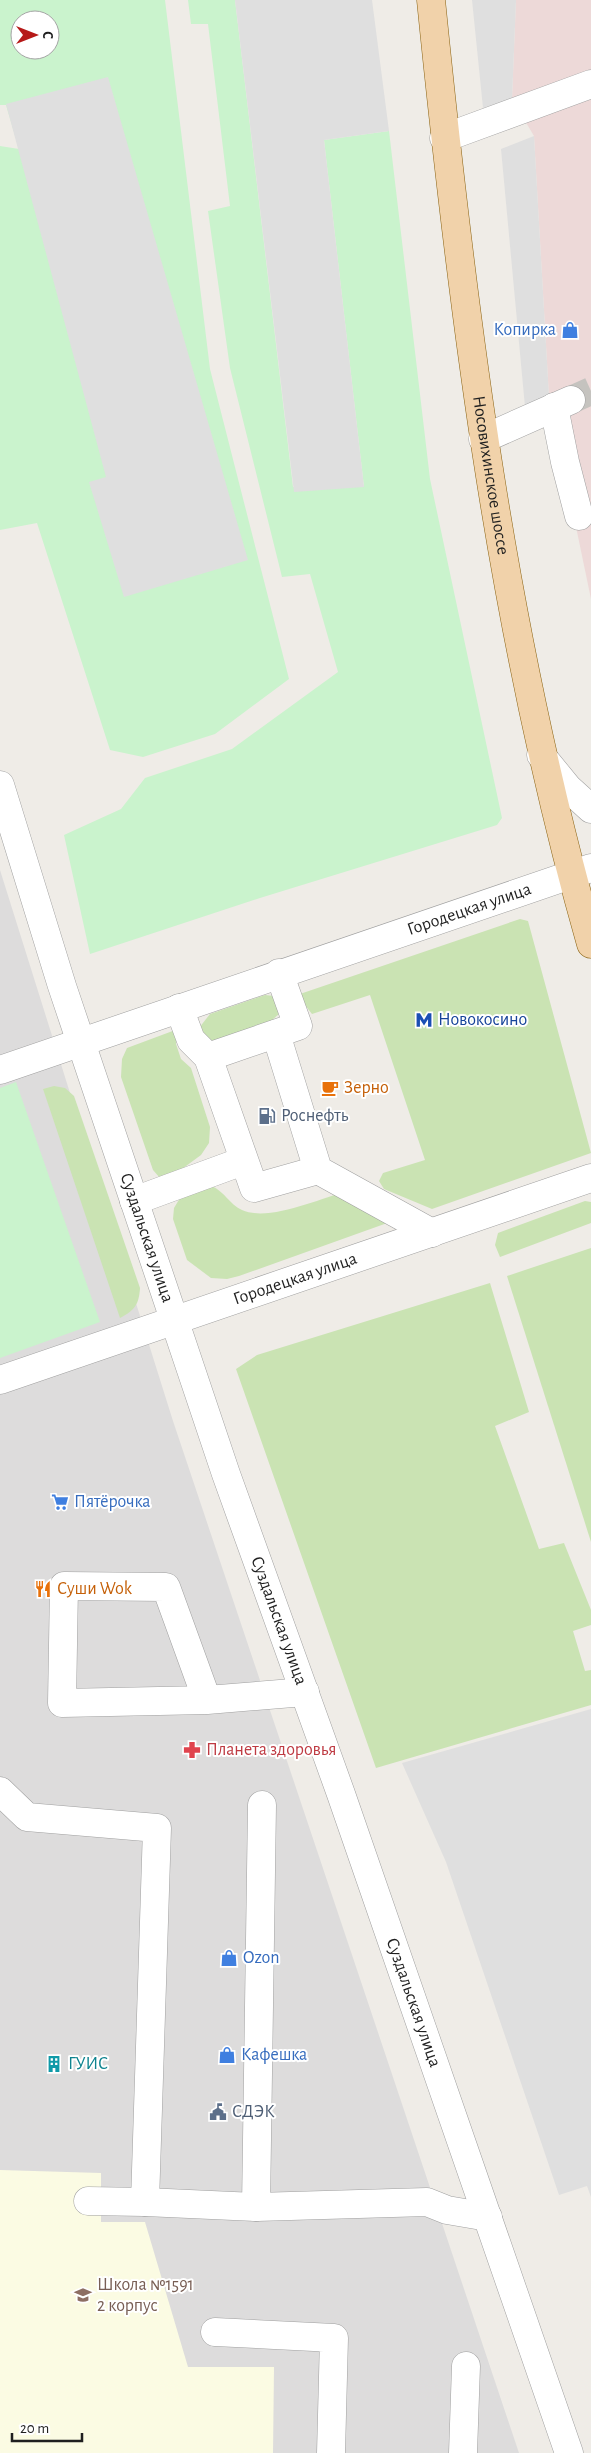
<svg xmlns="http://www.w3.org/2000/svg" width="591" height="2453" font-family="'Alegreya Sans',sans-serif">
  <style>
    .residential { fill: #dddcdc }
    .commercial { fill: #edd9d8 }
    .education { fill: #fbfbe3 }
    .grass { fill: #cae3b3 }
    .park { fill: #caf3cd; fill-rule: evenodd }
    .parking { fill: #dfdfdf }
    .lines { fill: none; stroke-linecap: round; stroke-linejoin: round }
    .minor-tunnel { stroke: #c5c3bf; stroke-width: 28; stroke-dasharray: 28 14; stroke-linecap: butt }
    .minor-casing { stroke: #a0a0a0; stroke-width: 29 }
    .major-casing { stroke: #896212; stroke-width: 29 }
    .minor { stroke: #fff; stroke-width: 28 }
    .major { stroke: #f1d2aa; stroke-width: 28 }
    .labels { text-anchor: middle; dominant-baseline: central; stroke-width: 4; stroke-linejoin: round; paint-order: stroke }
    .shop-label { font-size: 18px; fill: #366cbe; stroke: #fff; text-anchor: start }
    .street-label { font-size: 18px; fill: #1f1f1f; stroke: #fff }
    .transit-label { font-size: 18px; fill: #164399; stroke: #fff; text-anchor: start }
    .food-label { font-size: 18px; fill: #c56008; stroke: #fff; text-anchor: start }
    .service-label { font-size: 18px; fill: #4e5e75; stroke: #fff; text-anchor: start }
    .health-label { font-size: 18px; fill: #be3a42; stroke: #fff; text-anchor: start }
    .culture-label { font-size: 18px; fill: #0d838f; stroke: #fff; text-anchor: start }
    .education-label { font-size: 18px; fill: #785e54; stroke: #fff; text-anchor: start }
  </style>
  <rect width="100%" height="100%" fill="#efece7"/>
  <path class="residential" d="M0 870 173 1421 519 2453H0Z"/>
  <path class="commercial" d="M516 0H591V599L549 397 534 136 512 99Z"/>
  <path class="education" d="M0 2170 101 2173V2222H145L188 2367H274L273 2453H0Z"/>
  <g class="grass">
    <path d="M520 919 528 921 591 1153 432 1209 384 1189 379 1181 383 1173 425 1160 370 995 312 1014 297 995Z"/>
    <path d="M265 995 274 996 279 1014 271 1021 206 1044 199 1028 210 1014Z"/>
    <path d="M178 1029 176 1044 181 1059 191 1068 210 1127 209 1143 201 1155 171 1177 160 1178 153 1170 121 1077 122 1059 127 1048Z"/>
    <path d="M54 1086 65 1088 74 1096 140 1288C139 1304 135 1310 120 1318L43 1089Z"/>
    <path d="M208 1184C225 1191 229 1204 242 1210 268 1222 319 1199 347 1191L390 1222 239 1276 227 1279 211 1278 187 1260 173 1219 174 1208 180 1198Z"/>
    <path d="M585 1201 591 1202V1223L500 1257 495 1245 498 1233Z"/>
    <path d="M591 1248V1542L507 1276Z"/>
    <path d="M490 1283 529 1412 495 1426 539 1549 564 1543 591 1610V1625L573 1631 585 1671 591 1670V1705L376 1768 236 1369 257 1355Z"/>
  </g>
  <g class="park">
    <path d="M0 0H165L210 369 289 679 215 734 143 757 110 750 37 523 0 530V146L19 149 6 105H0ZM20 20H50V50H20Z"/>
    <path d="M188 0H235L293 487H364L324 140 389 131 430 479 502 818 497 825 260 898 90 954 64 835 121 809 145 778 232 749 338 672 310 574 282 577 230 368 208 211 230 206 208 24H191Z"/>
    <path d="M16 1082 100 1322 0 1358V1088Z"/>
  </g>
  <g class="parking">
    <path d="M235 0H372L389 131 324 140 364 487 294 492Z"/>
    <path d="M472 0H516L512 99 483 108Z"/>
    <path d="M108 77 248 560 124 597 89 482 106 477 6 104Z"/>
    <path d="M534 136 549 397 525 407 501 149Z"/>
    <path d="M591 1709V2197L587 2186 559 2195 446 1862 402 1763Z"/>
  </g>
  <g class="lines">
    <path class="minor-tunnel" d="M571 400 591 391"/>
    <g class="minor-casing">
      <g id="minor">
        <path d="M444 138 591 84"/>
        <path d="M554 407 565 462 579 516"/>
        <path d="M483 439 571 400"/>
        <path d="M541 755 568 788 591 809"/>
        <path id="s1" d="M0 785 62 986 226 1474 341 1794 569 2453"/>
        <path d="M179 1008 191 1040 208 1057 254 1188 318 1170"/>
        <path d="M276 1034 318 1170 432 1233"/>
        <path d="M208 1057 298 1026 279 973"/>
        <path id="s2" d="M0 1070 591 868"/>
        <path d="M134 1201 243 1161"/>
        <path id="s3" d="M0 1380 591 1178"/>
        <path d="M207 1700 166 1587 64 1586 62 1703 207 1700 305 1692"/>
        <path d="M0 1791 27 1817 157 1828 145 2202 256 2207 427 2202 447 2210 488 2217"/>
        <path d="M88 2201 145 2202"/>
        <path d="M256 2207 262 1805"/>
        <path d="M215 2332 334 2338 331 2453"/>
        <path d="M463 2453 466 2366"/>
      </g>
    </g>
    <g class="major-casing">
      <g id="major">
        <path id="s4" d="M431 0C463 318 503 636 591 944"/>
      </g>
    </g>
    <use href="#minor" class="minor"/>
    <use href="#major" class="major"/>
  </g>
  <defs>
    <g id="shop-bare" transform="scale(1.35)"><path d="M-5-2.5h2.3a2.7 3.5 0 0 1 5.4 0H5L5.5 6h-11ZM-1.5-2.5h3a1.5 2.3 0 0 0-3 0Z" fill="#3f7fe0" stroke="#fff" stroke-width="2.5" paint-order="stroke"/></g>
    <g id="metro-bare" transform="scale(1.35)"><path d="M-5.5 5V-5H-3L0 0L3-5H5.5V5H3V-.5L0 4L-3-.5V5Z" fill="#1a4fb4" stroke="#fff" stroke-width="2.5" paint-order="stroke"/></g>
    <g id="cafe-bare" transform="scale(1.35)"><path d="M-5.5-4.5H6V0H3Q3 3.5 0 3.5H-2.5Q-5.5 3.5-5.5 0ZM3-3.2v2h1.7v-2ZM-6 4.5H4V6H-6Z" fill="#e8710a" stroke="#fff" stroke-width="2.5" paint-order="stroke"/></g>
    <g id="fuel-bare" transform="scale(1.35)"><path d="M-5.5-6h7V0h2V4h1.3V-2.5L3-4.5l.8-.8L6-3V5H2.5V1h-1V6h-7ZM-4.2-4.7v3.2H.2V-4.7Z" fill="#5c6f8a" stroke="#fff" stroke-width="2.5" paint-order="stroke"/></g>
    <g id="supermarket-bare" transform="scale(1.35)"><path d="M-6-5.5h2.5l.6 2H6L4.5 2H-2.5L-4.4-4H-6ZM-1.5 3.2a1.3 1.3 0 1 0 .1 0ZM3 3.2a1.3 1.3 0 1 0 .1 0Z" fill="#3f7fe0" stroke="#fff" stroke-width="2.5" paint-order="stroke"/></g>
    <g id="restaurant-bare" transform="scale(1.35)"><path d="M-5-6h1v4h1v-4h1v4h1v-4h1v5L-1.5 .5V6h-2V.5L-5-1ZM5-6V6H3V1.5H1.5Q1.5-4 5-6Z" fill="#e8710a" stroke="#fff" stroke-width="2.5" paint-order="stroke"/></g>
    <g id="pharmacy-bare" transform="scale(1.35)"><path d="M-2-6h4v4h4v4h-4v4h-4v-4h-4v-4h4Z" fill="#e0444e" stroke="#fff" stroke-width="2.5" paint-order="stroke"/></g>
    <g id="building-bare" transform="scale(1.35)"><path d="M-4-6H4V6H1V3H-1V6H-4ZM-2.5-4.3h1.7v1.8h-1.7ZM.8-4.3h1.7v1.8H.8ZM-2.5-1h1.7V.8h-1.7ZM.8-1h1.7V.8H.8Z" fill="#0f9aa8" stroke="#fff" stroke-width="2.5" paint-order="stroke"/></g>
    <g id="civic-bare" transform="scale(1.35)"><path d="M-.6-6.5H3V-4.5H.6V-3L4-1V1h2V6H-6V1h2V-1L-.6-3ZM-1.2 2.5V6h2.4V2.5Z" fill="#5c6f8a" stroke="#fff" stroke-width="2.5" paint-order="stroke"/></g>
    <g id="school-bare" transform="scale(1.35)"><path d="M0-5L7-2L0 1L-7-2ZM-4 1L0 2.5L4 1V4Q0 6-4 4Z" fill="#8d6e63" stroke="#fff" stroke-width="2.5" paint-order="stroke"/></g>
  </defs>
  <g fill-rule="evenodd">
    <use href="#shop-bare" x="570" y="330"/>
    <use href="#metro-bare" x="424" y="1020"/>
    <use href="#cafe-bare" x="330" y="1088"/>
    <use href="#fuel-bare" x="267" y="1116"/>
    <use href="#supermarket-bare" x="60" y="1502"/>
    <use href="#restaurant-bare" x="43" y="1589"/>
    <use href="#pharmacy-bare" x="192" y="1750"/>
    <use href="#shop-bare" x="229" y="1958"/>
    <use href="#shop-bare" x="227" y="2055"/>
    <use href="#building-bare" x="54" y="2064"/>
    <use href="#civic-bare" x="218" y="2112"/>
    <use href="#school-bare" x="83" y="2295"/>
  </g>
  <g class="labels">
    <g class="shop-label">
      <text x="556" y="330" text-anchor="end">Копирка</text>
      <text x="74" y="1502">Пятёрочка</text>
      <text x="243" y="1958">Ozon</text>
      <text x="241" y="2055">Кафешка</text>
    </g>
    <g class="street-label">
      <text stroke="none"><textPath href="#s4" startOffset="479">Носовихинское шоссе</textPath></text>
      <text stroke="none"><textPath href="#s2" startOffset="496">Городецкая улица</textPath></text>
      <text stroke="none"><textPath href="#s1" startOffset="476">Суздальская улица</textPath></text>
      <text stroke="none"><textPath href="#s3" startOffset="312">Городецкая улица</textPath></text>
      <text stroke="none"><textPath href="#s1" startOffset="881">Суздальская улица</textPath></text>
      <text stroke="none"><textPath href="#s1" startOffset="1286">Суздальская улица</textPath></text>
    </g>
    <g class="transit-label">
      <text x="438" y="1020">Новокосино</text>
    </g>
    <g class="food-label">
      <text x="344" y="1088">Зерно</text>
      <text x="57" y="1589">Суши Wok</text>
    </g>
    <g class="service-label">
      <text x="281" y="1116">Роснефть</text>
      <text x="232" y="2112">СДЭК</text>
    </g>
    <g class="health-label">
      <text x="206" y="1750">Планета здоровья</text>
    </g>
    <g class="culture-label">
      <text x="68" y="2064">ГУИС</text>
    </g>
    <g class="education-label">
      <text x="97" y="2285">Школа №1591<tspan x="97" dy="21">2 корпус</tspan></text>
    </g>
  </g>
  <g transform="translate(35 35) rotate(90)"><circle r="24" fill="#ffffff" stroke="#a5a5a5"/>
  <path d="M0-4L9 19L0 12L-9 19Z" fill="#b61918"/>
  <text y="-8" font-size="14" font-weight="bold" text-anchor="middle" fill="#1f1f1f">С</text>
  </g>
  <path d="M12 2433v8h70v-8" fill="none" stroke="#1f1f1f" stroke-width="2.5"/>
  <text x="20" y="2433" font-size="15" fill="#1f1f1f" stroke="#ffffff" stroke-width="4" paint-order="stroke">20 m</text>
</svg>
